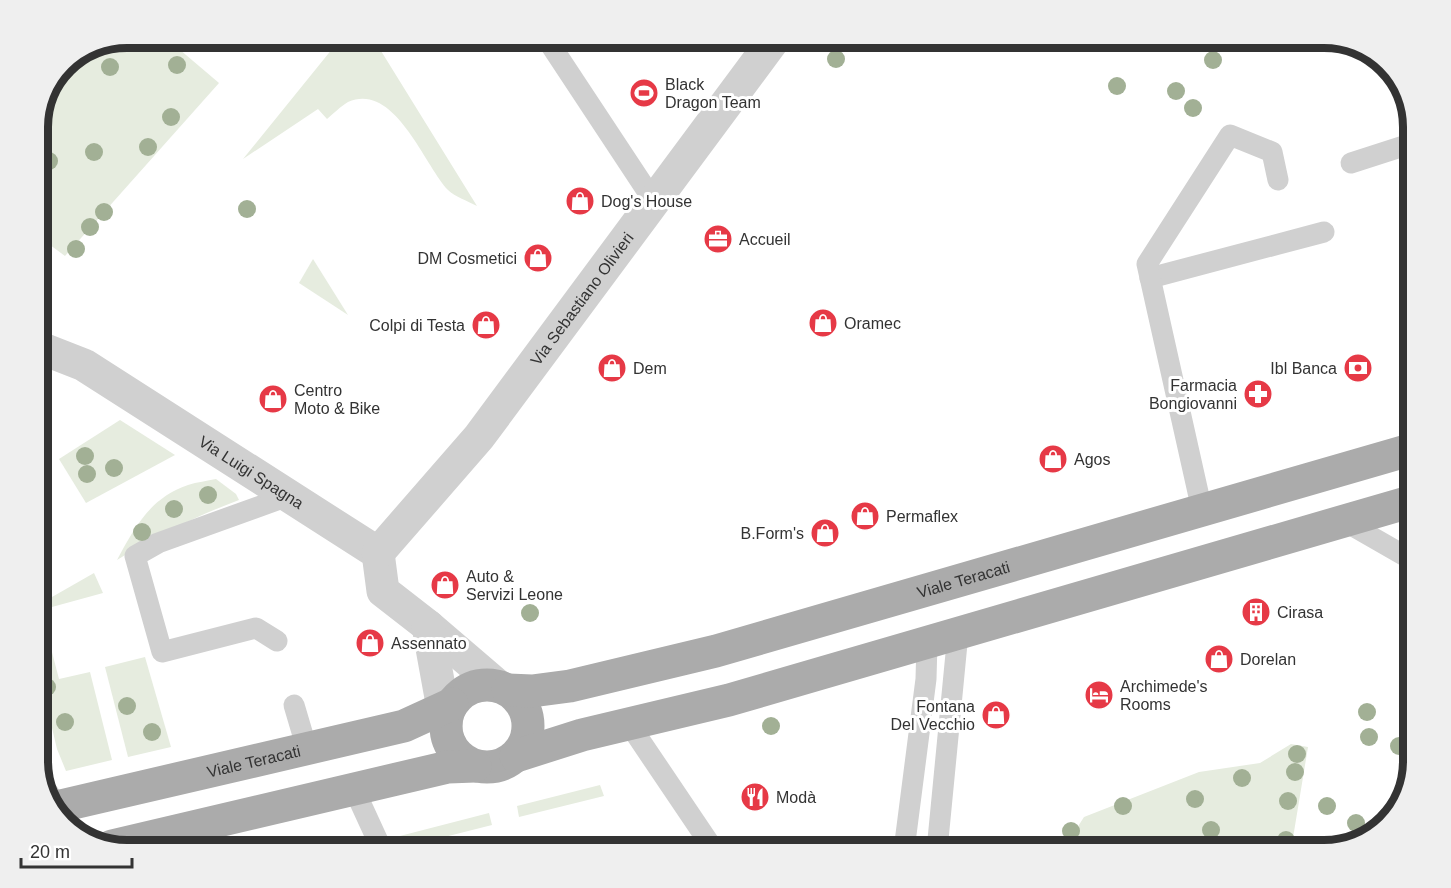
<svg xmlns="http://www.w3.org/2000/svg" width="1451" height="888" font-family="Arial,sans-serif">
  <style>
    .green { fill: #e6ecdf }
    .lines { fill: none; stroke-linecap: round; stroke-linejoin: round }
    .service { stroke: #d0d0d0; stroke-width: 21 }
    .tertiary { stroke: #d0d0d0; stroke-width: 33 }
    .primary { stroke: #ababab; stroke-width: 33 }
    .tree { fill: #a2b095 }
    .labels { text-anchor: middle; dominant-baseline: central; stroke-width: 6; stroke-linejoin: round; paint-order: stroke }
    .poi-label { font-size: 16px; fill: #333; stroke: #fff; text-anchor: start }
    .street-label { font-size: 16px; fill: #333; stroke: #fff }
    .rim { fill: none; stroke: #333; stroke-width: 8 }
  </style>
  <rect width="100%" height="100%" fill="#fff"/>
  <g class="green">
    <path d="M127 38H166L219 83 65 256 42 239 38 244V122L64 64Z"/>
    <path d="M341 38H373L477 206C468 201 455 197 448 190 424 164 394 81 348 102 341 106 333 114 327 119L318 109 243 159Z"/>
    <path d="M313 259 348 315 299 283Z"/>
    <path d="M120 420 175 455 86 503 59 459Z"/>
    <path d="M216 479 236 494 239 500C196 516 156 536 117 560 135 527 150 498 188 485 197 482 207 481 216 479Z"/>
    <path d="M94 573 103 593 41 610 59 679 90 672 112 760 66 771 57 749 38 669V605Z"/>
    <path d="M145 657 171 747 128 757 105 667Z"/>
    <path d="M1291 744 1308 747 1291 850H1063L1084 817 1199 772 1260 763Z"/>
    <path d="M600 785 604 796 519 817 517 806Z"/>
    <path d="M489 813 492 825 401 848 396 837Z"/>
  </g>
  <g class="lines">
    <g class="service">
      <path d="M546 38 653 200"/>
      <path d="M1351 163 1413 143"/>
      <path d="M1150 278 1324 232"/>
      <path d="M1202 510 1147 264 1230 135 1272 152 1278 180"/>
      <path d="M1344 521 1405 556 1413 554"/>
      <path d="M277 641 256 628 162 652 135 556 158 543 288 496"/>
      <path d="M294 705 307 749"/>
      <path d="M629 724 714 850"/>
      <path d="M44 787 59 807"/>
      <path d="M354 789 382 850"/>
      <path d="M904 850 926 679 927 642"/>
      <path d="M937 850 958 633"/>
    </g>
    <g class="tertiary">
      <path id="s1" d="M38 347 84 365 378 553 383 591 428 626 498 686"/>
      <path id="s2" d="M378 553 479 437 775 38"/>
      <path d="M428 626 446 725"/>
    </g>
    <g class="primary">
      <circle cx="487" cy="726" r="41"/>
      <path id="s3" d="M508 690 532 691 570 686 716 651 1413 449"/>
      <path d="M516 756 582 735 729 700 1413 501"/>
      <path id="s4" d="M52 808 404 726 452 704"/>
      <path d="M112 846 448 767 475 766"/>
    </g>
  </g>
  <g class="tree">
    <circle cx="836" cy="59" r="9"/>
    <circle cx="1213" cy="60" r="9"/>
    <circle cx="177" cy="65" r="9"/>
    <circle cx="110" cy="67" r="9"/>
    <circle cx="1117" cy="86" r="9"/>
    <circle cx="1176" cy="91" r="9"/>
    <circle cx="1193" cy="108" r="9"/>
    <circle cx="171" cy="117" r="9"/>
    <circle cx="148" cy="147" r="9"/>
    <circle cx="94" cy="152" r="9"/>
    <circle cx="49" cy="161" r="9"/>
    <circle cx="247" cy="209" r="9"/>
    <circle cx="104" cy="212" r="9"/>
    <circle cx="90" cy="227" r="9"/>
    <circle cx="76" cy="249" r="9"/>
    <circle cx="85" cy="456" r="9"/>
    <circle cx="114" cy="468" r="9"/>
    <circle cx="87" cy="474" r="9"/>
    <circle cx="208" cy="495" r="9"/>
    <circle cx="174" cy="509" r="9"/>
    <circle cx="142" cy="532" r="9"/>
    <circle cx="530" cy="613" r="9"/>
    <circle cx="47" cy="687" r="9"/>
    <circle cx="127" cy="706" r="9"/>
    <circle cx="1367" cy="712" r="9"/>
    <circle cx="65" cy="722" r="9"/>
    <circle cx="771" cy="726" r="9"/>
    <circle cx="152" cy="732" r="9"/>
    <circle cx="1369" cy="737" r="9"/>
    <circle cx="1399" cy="746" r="9"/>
    <circle cx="1297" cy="754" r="9"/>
    <circle cx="1295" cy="772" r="9"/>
    <circle cx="1242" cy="778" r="9"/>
    <circle cx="1195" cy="799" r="9"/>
    <circle cx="1288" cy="801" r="9"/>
    <circle cx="1123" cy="806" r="9"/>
    <circle cx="1327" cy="806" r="9"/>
    <circle cx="1356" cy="823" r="9"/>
    <circle cx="1211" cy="830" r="9"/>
    <circle cx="1071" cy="831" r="9"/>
    <circle cx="1286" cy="840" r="9"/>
  </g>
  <defs>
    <g id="stadium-disc" transform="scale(1.5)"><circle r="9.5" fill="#e63946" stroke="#fff"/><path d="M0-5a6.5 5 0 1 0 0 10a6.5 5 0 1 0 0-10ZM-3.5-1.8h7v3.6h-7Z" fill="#fff"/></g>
    <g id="shop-disc" transform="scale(1.5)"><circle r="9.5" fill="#e63946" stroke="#fff"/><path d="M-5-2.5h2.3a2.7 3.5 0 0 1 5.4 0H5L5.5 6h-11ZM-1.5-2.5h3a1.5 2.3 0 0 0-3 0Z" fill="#fff"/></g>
    <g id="office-disc" transform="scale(1.5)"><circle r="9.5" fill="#e63946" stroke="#fff"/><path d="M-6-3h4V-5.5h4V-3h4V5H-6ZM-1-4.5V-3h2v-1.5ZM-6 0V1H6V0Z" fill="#fff"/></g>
    <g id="bank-disc" transform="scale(1.5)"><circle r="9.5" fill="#e63946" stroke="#fff"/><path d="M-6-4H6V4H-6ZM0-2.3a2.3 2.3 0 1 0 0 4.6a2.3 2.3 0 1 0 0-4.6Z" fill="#fff"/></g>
    <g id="pharmacy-disc" transform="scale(1.5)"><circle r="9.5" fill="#e63946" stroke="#fff"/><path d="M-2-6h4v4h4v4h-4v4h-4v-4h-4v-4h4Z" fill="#fff"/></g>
    <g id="building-disc" transform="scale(1.5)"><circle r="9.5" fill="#e63946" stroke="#fff"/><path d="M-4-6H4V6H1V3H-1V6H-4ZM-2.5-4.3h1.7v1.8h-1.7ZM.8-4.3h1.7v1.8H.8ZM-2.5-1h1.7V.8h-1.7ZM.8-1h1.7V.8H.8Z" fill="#fff"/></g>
    <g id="hotel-disc" transform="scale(1.5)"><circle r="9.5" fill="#e63946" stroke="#fff"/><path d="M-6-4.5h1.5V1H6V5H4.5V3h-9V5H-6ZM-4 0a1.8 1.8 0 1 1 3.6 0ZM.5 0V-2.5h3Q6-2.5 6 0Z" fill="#fff"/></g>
    <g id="restaurant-disc" transform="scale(1.5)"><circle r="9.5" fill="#e63946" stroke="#fff"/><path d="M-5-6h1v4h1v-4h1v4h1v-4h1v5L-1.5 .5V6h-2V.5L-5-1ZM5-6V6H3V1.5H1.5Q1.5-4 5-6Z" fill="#fff"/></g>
  </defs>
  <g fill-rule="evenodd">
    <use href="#stadium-disc" x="644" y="93"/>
    <use href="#shop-disc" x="580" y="201"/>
    <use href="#office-disc" x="718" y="239"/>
    <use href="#shop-disc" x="538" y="258"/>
    <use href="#shop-disc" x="823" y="323"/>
    <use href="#shop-disc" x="486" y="325"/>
    <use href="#shop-disc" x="612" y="368"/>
    <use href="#bank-disc" x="1358" y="368"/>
    <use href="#pharmacy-disc" x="1258" y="394"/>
    <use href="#shop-disc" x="273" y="399"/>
    <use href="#shop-disc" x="1053" y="459"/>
    <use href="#shop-disc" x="865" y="516"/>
    <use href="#shop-disc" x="825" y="533"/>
    <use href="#shop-disc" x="445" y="585"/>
    <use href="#building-disc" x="1256" y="612"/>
    <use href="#shop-disc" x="370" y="643"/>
    <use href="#shop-disc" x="1219" y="659"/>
    <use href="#hotel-disc" x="1099" y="695"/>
    <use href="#shop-disc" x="996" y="715"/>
    <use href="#restaurant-disc" x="755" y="797"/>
  </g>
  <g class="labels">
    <g class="poi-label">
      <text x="665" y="84">Black<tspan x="665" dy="18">Dragon Team</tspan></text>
      <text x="601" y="201">Dog's House</text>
      <text x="739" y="239">Accueil</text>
      <text x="517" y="258" text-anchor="end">DM Cosmetici</text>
      <text x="844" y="323">Oramec</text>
      <text x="465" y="325" text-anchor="end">Colpi di Testa</text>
      <text x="633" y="368">Dem</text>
      <text x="1337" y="368" text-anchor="end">Ibl Banca</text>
      <text x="1237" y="385" text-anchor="end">Farmacia<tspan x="1237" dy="18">Bongiovanni</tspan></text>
      <text x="294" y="390">Centro<tspan x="294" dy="18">Moto &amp; Bike</tspan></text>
      <text x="1074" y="459">Agos</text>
      <text x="886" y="516">Permaflex</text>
      <text x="804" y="533" text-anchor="end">B.Form's</text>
      <text x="466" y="576">Auto &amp;<tspan x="466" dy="18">Servizi Leone</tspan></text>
      <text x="1277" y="612">Cirasa</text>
      <text x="391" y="643">Assennato</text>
      <text x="1240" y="659">Dorelan</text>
      <text x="1120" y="686">Archimede's<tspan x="1120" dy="18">Rooms</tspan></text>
      <text x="975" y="706" text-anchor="end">Fontana<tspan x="975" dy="18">Del Vecchio</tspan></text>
      <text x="776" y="797">Modà</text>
    </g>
    <g class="street-label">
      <text stroke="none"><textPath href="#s2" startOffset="326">Via Sebastiano Olivieri</textPath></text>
      <text stroke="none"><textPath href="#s1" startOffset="248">Via Luigi Spagna</textPath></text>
      <text stroke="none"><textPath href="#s3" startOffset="470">Viale Teracati</textPath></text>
      <text stroke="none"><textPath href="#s4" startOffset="207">Viale Teracati</textPath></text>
    </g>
  </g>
  <path d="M0 0H1451V888H0ZM127 48H1324A79 79 0 0 1 1403 127V761A79 79 0 0 1 1324 840H127A79 79 0 0 1 48 761V127A79 79 0 0 1 127 48Z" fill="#efefef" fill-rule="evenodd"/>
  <path class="rim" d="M127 48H1324A79 79 0 0 1 1403 127V761A79 79 0 0 1 1324 840H127A79 79 0 0 1 48 761V127A79 79 0 0 1 127 48Z"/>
  <path d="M21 858v9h111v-9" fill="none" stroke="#333333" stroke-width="3"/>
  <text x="30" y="858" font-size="18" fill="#333333" stroke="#ffffff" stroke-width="4.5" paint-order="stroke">20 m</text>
</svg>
